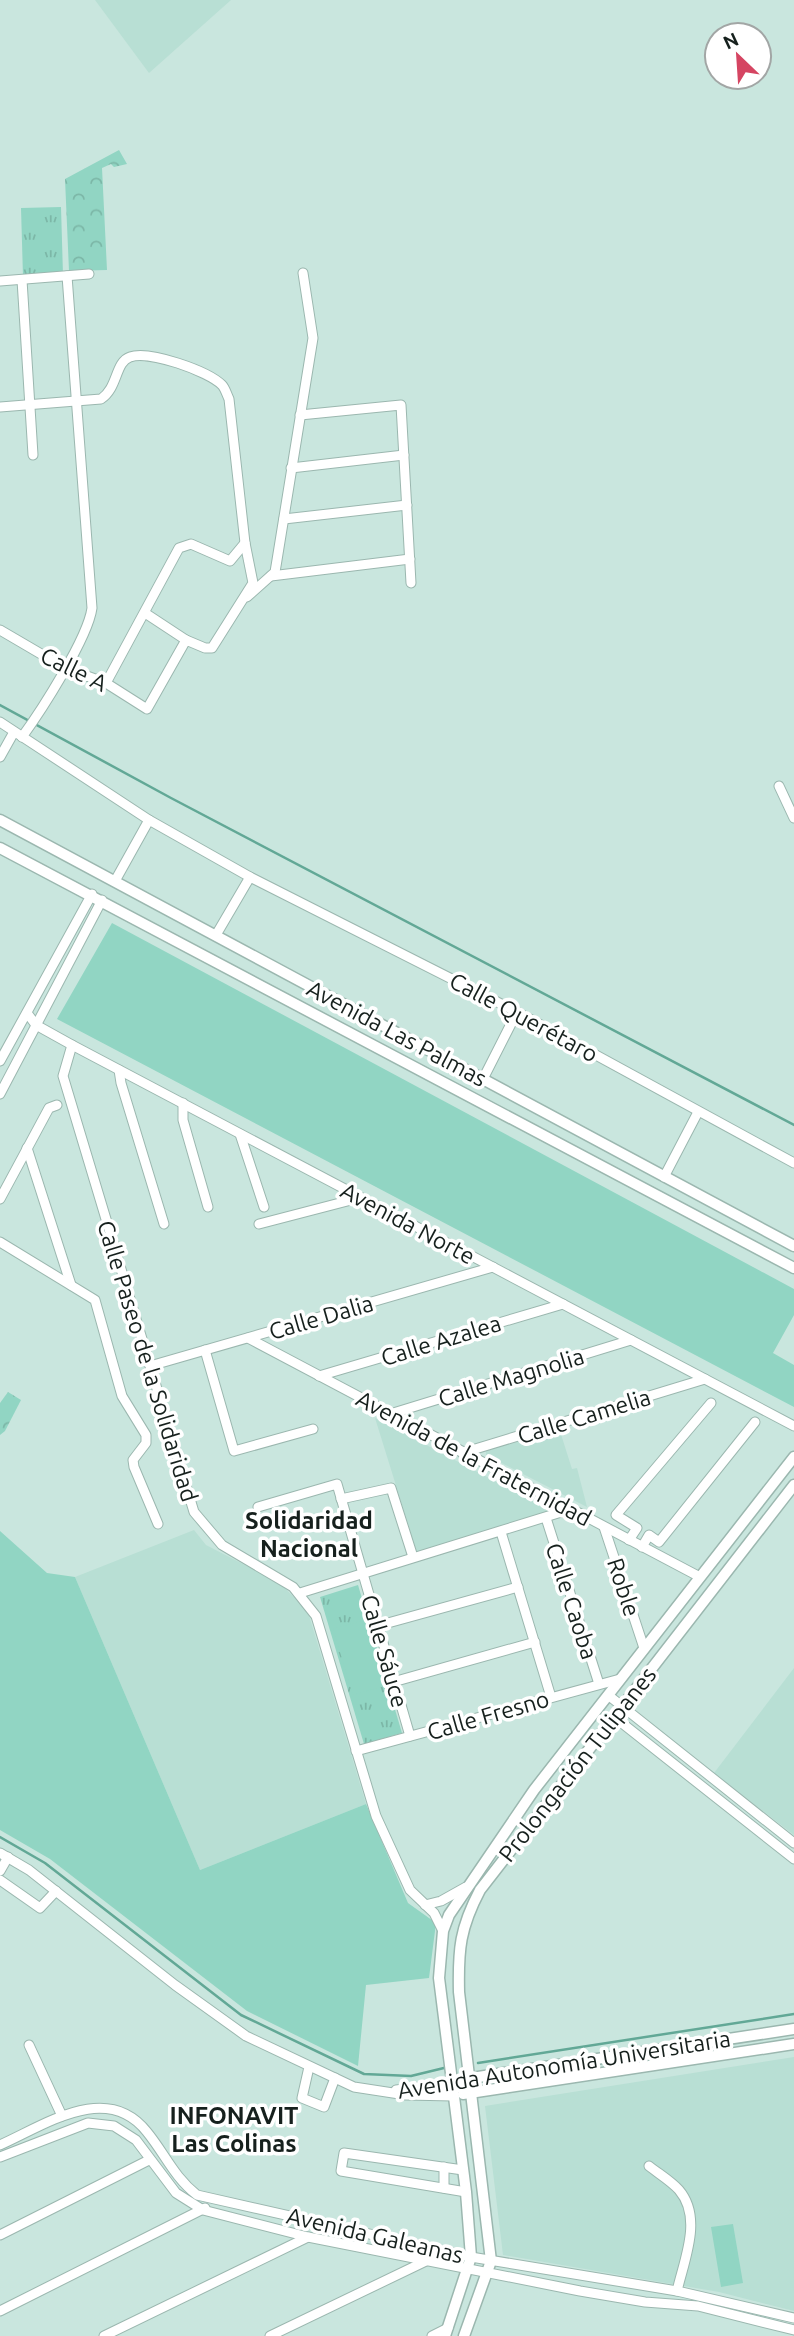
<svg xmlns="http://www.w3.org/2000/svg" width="794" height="2336" font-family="Ubuntu,sans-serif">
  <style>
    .built { fill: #b8dfd4 }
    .grass { fill: url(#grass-tufts) }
    .forest { fill: url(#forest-crowns) }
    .green { fill: #91d5c3 }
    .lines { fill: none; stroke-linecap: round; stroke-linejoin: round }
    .stream { stroke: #62a896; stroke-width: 2.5 }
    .minor-casing { stroke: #9bb7af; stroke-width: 11 }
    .major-casing { stroke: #9bb7af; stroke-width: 13 }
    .minor { stroke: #fff; stroke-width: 9 }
    .major { stroke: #fff; stroke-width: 10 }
    .labels { text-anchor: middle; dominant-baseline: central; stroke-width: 7; stroke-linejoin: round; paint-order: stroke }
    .street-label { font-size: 23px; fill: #16201d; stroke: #fff }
    .neighbourhood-label { font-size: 24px; font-weight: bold; fill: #16201d; stroke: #fff }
  </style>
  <defs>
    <pattern id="grass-tufts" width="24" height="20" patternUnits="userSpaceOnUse" patternTransform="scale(1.75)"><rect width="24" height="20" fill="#91d5c3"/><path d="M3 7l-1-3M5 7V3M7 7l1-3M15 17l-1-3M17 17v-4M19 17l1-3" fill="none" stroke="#7cb7a7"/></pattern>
    <pattern id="forest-crowns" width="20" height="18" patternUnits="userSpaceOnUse" patternTransform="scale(1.75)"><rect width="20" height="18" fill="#91d5c3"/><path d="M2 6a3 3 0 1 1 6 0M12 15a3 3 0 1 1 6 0" fill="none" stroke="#7cb7a7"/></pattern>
  </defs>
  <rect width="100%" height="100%" fill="#c9e6de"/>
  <g class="built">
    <path d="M95 0H231L149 73Z"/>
    <path d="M375 1418 489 1478 553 1511 417 1553Z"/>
    <path d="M559 1428 572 1469 577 1468 587 1507 486 1455V1450Z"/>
    <path d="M194 1530 206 1545 280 1583 308 1612 366 1804 200 1870 75 1577Z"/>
    <path d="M794 1668V1835L714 1773Z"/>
    <path d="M794 2057V2311L719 2292 503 2255 485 2106Z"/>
  </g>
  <g class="grass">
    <path d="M61 207 63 275 23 277 21 208Z"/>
    <path d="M358 1585 402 1733 364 1744 320 1597Z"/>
  </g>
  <g class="forest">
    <path d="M119 150 127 164 114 167 111 164 102 168 107 270 69 271 65 179Z"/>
    <path d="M8 1392 21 1400 5 1431 0 1435V1403Z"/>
  </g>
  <g class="green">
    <path d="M112 923 794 1289V1315L773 1353 794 1365V1407L57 1019Z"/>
    <path d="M0 1531 47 1573 75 1577 200 1870 366 1804 408 1903 436 1923 429 1978 366 1985 358 2066 247 2011 50 1859 0 1830Z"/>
    <path d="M364 1620 384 1686 353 1695 333 1629Z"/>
    <path d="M733 2224 743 2283 721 2287 711 2227Z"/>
  </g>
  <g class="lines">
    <g class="stream">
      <path d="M0 705 171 798 794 1125"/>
      <path d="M0 1837 45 1863 241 2015 364 2074 411 2076 448 2067"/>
      <path d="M478 2063 794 2014"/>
    </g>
    <g class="minor-casing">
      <g id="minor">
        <path d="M22 280 33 455"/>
        <path d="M0 281 89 274"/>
        <path d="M0 407 101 399C118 388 115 362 130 357 149 350 208 371 222 385 225 388 227 395 229 399L245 543 253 583 212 648H205L186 640 147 709 106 683 65 668 0 630"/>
        <path d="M300 415 401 405 411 583"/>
        <path d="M291 468 404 455"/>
        <path d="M284 519 407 505"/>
        <path d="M271 576 410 559"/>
        <path d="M247 597 275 572 277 560 313 338 303 273"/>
        <path d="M145 613 186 640"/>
        <path d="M106 683 179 548 191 544 230 561 245 543"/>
        <path d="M0 722 149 820 250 877"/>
        <path d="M22 737C41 711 88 638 92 608L67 276"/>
        <path d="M0 757 14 732"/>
        <path d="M779 786 794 818"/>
        <path d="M115 881 149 820"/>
        <path d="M216 935 250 877 517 1012 794 1163"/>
        <path d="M27 1013 36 1025 72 1045 794 1426"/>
        <path d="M72 1045 63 1076 194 1512 222 1545 293 1587 316 1616 376 1816 410 1890 434 1913 443 1931"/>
        <path d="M0 1061 92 894"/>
        <path d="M119 1070 121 1083 164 1224"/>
        <path d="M483 1079 517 1012"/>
        <path d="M0 1094 102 900"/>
        <path d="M183 1103V1120L208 1207"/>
        <path d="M240 1134 264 1207"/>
        <path d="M27 1148 71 1285"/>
        <path d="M664 1177 698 1112"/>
        <path d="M0 1199 49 1108 57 1105"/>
        <path d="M259 1224 359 1198"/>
        <path d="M0 1242 95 1300 122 1396 146 1435V1443L133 1460 134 1467 158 1524"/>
        <path d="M248 1338 700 1577"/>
        <path d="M205 1350 234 1451 313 1429"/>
        <path d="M150 1366 493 1267"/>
        <path d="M319 1376 563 1304"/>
        <path d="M390 1414 631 1340"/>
        <path d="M462 1453 705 1379"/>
        <path d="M341 1499 391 1488 413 1557"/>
        <path d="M258 1507 337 1484 410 1736"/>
        <path d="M546 1518 599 1684"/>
        <path d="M604 1527 644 1648"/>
        <path d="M501 1532 551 1697"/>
        <path d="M629 1540 637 1528 616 1515 711 1403"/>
        <path d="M642 1547 649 1535 659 1542 755 1422"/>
        <path d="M300 1593 571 1509"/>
        <path d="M377 1626 518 1587"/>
        <path d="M393 1682 535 1642"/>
        <path d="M608 1695 794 1843"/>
        <path d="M613 1716 794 1859"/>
        <path d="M356 1751 620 1679"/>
        <path d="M0 1853 29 1870 175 1985 246 2036 354 2087 406 2095 453 2096"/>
        <path d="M0 1871 8 1857"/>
        <path d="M0 1880 40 1908 56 1891"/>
        <path d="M425 1905 441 1901 466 1887"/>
        <path d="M29 2045 62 2116"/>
        <path d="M309 2067 302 2098 324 2107 335 2078"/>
        <path d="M396 2090 452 2083"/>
        <path d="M0 2145C45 2125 107 2081 147 2132 165 2154 174 2177 197 2195L471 2257 677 2291 794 2318"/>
        <path d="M0 2157 88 2123 114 2126 136 2140 176 2193 203 2210 308 2237 580 2291 645 2302 698 2306 794 2330"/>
        <path d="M649 2166C659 2174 671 2181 679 2190 703 2218 684 2260 677 2291"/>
        <path d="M463 2170 344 2153 341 2171 466 2192"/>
        <path d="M444 2188V2167"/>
        <path d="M0 2235 149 2160"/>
        <path d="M0 2311 205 2208"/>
        <path d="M104 2336 308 2237"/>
        <path d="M270 2336 426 2261"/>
        <path d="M432 2336 448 2328"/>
      </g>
    </g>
    <g class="major-casing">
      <g id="major">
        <path d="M0 820 794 1246"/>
        <path d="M0 848 794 1268"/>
        <path d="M465 2079 794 2029"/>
        <path d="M463 2094 794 2044"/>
        <path d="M445 2336 471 2257 466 2192 439 1978 443 1931 449 1915 534 1790 794 1457"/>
        <path d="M464 2336 491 2261 459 1992C458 1949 460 1928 480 1890L794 1485"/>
      </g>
    </g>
    <use href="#minor" class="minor"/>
    <use href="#major" class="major"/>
  </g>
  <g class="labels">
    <g class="street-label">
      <text transform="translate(74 669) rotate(26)">Calle A</text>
      <text transform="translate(524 1017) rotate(28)">Calle Querétaro</text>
      <text transform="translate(397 1033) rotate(28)">Avenida Las Palmas</text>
      <text transform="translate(408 1223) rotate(28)">Avenida Norte</text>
      <text transform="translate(321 1317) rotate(-16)">Calle Dalia</text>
      <text transform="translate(441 1340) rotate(-17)">Calle Azalea</text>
      <text transform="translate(148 1361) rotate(73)">Calle Paseo de la Solidaridad</text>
      <text transform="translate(511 1377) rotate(-17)">Calle Magnolia</text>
      <text transform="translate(584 1416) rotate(-17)">Calle Camelia</text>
      <text transform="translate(474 1458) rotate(28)">Avenida de la Fraternidad</text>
      <text transform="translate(624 1587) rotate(72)">Roble</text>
      <text transform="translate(572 1601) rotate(72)">Calle Caoba</text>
      <text transform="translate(385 1651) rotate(74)">Calle Sáuce</text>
      <text transform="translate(488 1715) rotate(-16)">Calle Fresno</text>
      <text transform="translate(577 1764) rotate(-52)">Prolongación Tulipanes</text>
      <text transform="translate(564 2064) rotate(-9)">Avenida Autonomía Universitaria</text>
      <text transform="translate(375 2235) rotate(13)">Avenida Galeanas</text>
    </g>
    <g class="neighbourhood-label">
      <text x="309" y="1520">Solidaridad<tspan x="309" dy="28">Nacional</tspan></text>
      <text x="234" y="2115">INFONAVIT<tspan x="234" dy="28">Las Colinas</tspan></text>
    </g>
  </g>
  <g transform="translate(738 56) rotate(335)"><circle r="33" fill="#ffffff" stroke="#a2a6a5" stroke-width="2"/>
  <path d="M0-5L12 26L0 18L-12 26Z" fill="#d54562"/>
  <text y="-10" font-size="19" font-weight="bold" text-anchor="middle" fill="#16201d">N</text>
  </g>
</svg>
